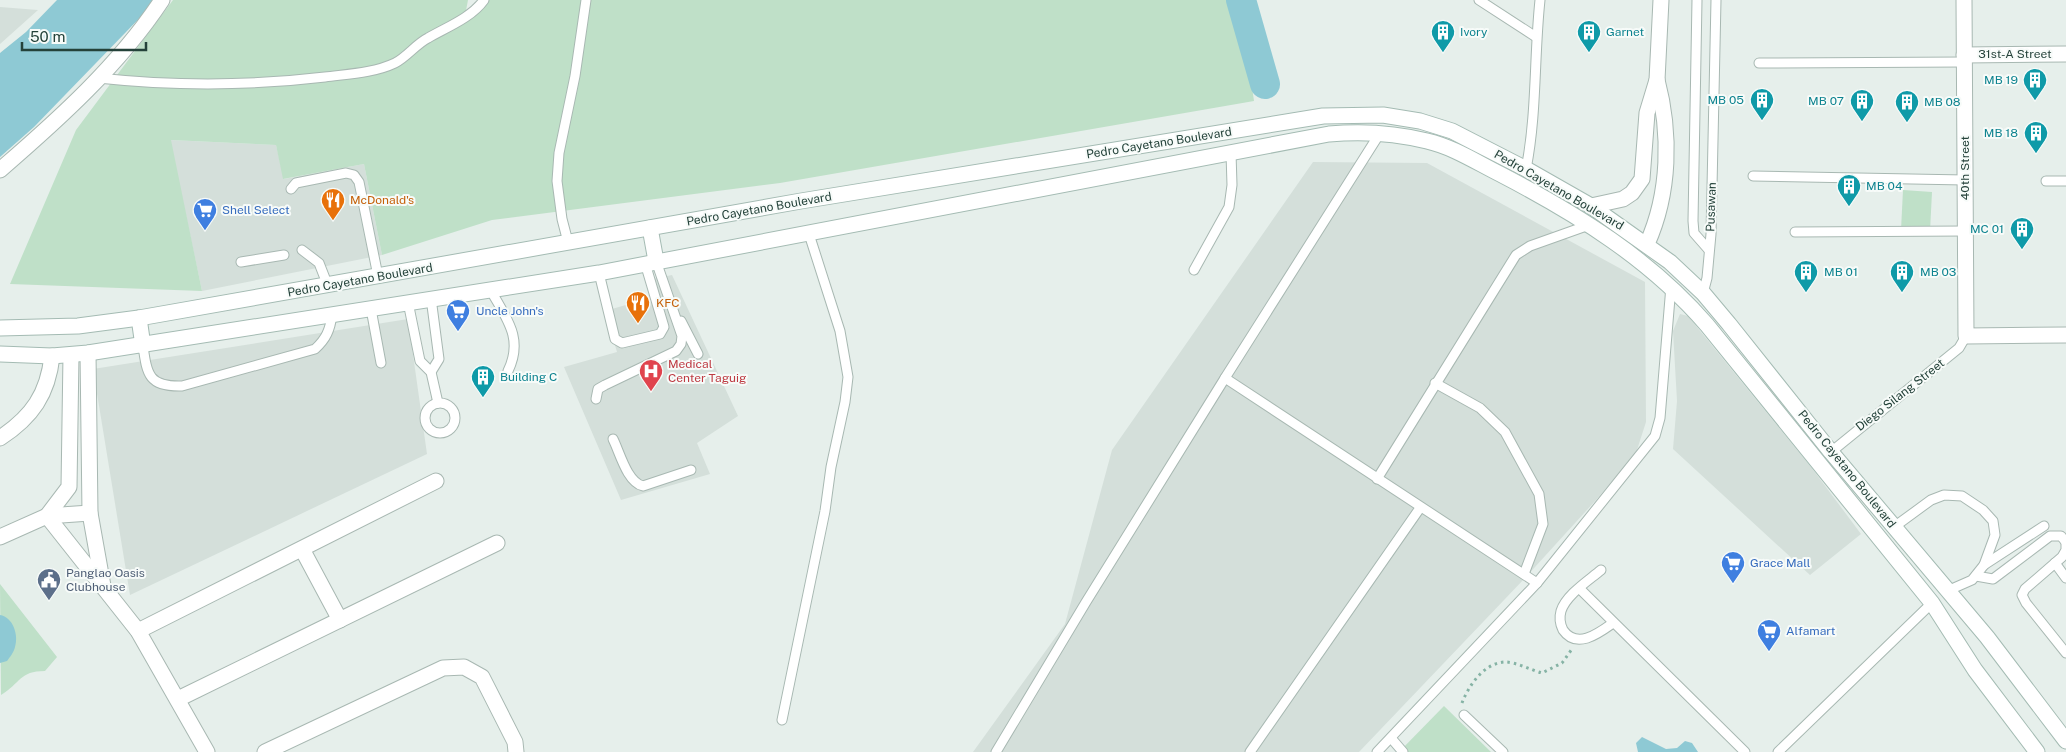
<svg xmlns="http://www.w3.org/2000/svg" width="2066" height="752" font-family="'Public Sans',sans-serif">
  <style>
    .built { fill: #d4dfda }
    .green { fill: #bfe0c8 }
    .water { fill: #8ec9d4 }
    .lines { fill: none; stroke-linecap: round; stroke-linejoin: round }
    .river { stroke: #8ec9d4; stroke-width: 30 }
    .service-casing { stroke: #a8b8b2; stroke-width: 11 }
    .minor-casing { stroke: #a8b8b2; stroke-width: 17 }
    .tertiary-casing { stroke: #a8b8b2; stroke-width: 17 }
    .secondary-casing { stroke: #a4bbb3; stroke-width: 17 }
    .path { stroke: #86b3a5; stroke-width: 3; stroke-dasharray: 2.5 4; stroke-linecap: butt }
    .service { stroke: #fff; stroke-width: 9 }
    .minor { stroke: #fff; stroke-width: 15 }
    .tertiary { stroke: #fff; stroke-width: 15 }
    .secondary { stroke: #fff; stroke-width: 15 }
    .labels { text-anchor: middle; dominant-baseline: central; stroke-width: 4; stroke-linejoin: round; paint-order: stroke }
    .culture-label { font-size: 12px; fill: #0d838f; stroke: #f7fbf9; text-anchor: start }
    .street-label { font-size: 12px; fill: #24423a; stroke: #f7fbf9 }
    .food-label { font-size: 12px; fill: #c56008; stroke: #f7fbf9; text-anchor: start }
    .shop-label { font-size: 12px; fill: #366cbe; stroke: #f7fbf9; text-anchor: start }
    .health-label { font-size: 12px; fill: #be3a42; stroke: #f7fbf9; text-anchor: start }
    .service-label { font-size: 12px; fill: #4e5e75; stroke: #f7fbf9; text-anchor: start }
  </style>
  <rect width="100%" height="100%" fill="#e6efeb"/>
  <g class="built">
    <path d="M0 7 38 10 0 44Z"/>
    <path d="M170 140 276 145 284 179 364 164 382 255 202 291Z"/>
    <path d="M1313 162 1427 163 1645 282 1646 422 1636 453 1596 500 1525 578 1359 752H973L1065 624 1112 450Z"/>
    <path d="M672 275 738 416 697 443 710 474 621 500 564 367 617 352 605 311 657 296 652 279Z"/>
    <path d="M1680 314 1688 316 1811 467 1861 534 1810 575 1673 449 1677 401 1673 331Z"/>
    <path d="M408 319 427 454 130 595 93 369Z"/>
  </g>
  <g class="green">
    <path d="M173 0H468L464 21 488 0H1232L1245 38 1254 101 780 183 492 220 382 255 364 164 283 179 276 145 171 140 202 291 10 284 76 130Z"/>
    <path d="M1903 190 1932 192 1930 231 1901 230Z"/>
    <path d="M0 584 57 657 45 671C19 671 21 683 1 695Z"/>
    <path d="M1444 706 1491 752H1399Z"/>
  </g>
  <g class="water">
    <path d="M57 0H157L34 127 0 157V53L26 32Z"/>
    <path d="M0 615C13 617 19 635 15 647 14 652 10 657 7 661L0 663Z"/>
    <path d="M1642 737 1666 749 1677 748 1685 741 1692 743 1698 752H1638L1636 743Z"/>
  </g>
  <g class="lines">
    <path class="river" d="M1241 0 1265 84"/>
    <g class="service-casing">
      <g id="service">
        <path d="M1479 0 1536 37"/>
        <path d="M1697 0 1693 221 1694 233 1708 249"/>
        <path d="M1759 63 1964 62"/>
        <path d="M98 78C173 86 249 86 325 77 348 74 374 73 395 63 407 57 416 44 428 38 447 27 471 18 484 0"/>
        <path d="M1380 133 1225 378 1537 583"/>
        <path d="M1526 169C1537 114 1534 56 1540 0"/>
        <path d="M1753 176 1965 180"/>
        <path d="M2046 181H2066"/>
        <path d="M291 189 296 183 346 173 354 175 359 182 378 276"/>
        <path d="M1795 232 1965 231"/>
        <path d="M568 242 562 219 557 181 559 153 575 76 586 0"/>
        <path d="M302 250 319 263 328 286"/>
        <path d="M241 262 284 255"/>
        <path d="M1194 270 1229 207 1232 185 1231 153"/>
        <path d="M599 273 615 339 622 343 660 334 664 327 645 263"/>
        <path d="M490 289C506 318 524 338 508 371"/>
        <path d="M1703 293 1707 278 1711 234 1716 0"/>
        <path d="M408 302 420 361 431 372 438 403"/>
        <path d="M371 309 381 363"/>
        <path d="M681 321 698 354"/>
        <path d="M143 346C147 375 149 387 182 386L315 349C326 339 330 330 332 315"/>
        <path d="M431 372 439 359 431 298"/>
        <path d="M1435 383 1480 408 1505 432 1539 494 1543 524 1524 574"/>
        <path d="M596 399 598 389 605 385 676 351 681 344 682 336 656 261"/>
        <circle cx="440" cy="418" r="15"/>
        <path d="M613 439C620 453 627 482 643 486L691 470"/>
        <path d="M1831 452 1959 348 1966 336"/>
        <path d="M1377 479 1516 255 1530 246 1589 225"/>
        <path d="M1894 527 1931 500 1944 495 1962 496 1983 510 1993 521 1995 535 1984 565 1972 580 1947 591"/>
        <path d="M2066 543V550L2062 557 2025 589 2022 595 2026 603 2066 653"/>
        <path d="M2055 563 2066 578"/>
        <path d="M1984 565 2044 526"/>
        <path d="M1601 570C1588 581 1566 595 1561 611 1559 618 1560 624 1563 630 1577 650 1599 633 1613 623"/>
        <path d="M1976 576 1993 579 2050 536H2061L2066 542"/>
        <path d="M1580 589 1745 752"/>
        <path d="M1464 715 1503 752"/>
        <path d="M782 720 825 511 831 467 845 402 848 377 840 331 809 234"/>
        <path d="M1391 738 1403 752"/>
        <path d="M996 752 1086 602 1225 378"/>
        <path d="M1250 752 1420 508"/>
        <path d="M1377 752 1537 583 1655 436 1660 418 1671 286"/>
        <path d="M1778 752 1932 603"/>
      </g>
    </g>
    <g class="minor-casing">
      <g id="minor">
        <path d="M1964 0 1966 336 2066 335"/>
        <path d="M1964 55 2066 54"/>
        <path d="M0 170C59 119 119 65 162 0"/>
        <path d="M88 353 90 513 103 586"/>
        <path d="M71 355 69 487 47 516 138 631 207 752"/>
        <path d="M0 438C32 417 48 394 52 356"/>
        <path d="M0 537 47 516 90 513"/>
        <path d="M302 549 340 620"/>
        <path d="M138 631 436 481"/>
        <path d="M178 699 497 543"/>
        <path d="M265 752 443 668 464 667 482 677 515 742 516 752"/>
      </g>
    </g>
    <g class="tertiary-casing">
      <g id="tertiary">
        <path d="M1591 206 1623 199 1632 193 1642 179 1647 113 1657 80 1661 0"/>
        <path d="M1647 244C1670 193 1671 133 1657 80"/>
      </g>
    </g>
    <g class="secondary-casing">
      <g id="secondary">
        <path d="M650 228 656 261"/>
        <path d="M139 318 143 346"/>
        <path d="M0 328 78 326 139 318 801 201 1323 116 1383 115 1420 121 1452 131 1526 169 1591 206 1670 262 1703 293 1729 324 1831 452 1987 637 2066 741"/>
        <path d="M0 354 52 356 88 353 599 273 1329 134C1362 131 1395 133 1427 141 1453 147 1476 162 1500 174 1577 214 1650 259 1707 325L1932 603 1975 670 2037 752"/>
      </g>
    </g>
    <path class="path" d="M1462 703C1469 685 1484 663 1505 662 1516 662 1531 670 1542 673L1562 663 1572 649"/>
    <use href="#service" class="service"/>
    <use href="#minor" class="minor"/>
    <use href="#tertiary" class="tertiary"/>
    <use href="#secondary" class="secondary"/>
  </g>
  <defs>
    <g id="building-pin" transform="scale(1.25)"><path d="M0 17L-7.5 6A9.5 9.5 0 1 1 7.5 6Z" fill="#0f9aa8" stroke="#f7fbf9"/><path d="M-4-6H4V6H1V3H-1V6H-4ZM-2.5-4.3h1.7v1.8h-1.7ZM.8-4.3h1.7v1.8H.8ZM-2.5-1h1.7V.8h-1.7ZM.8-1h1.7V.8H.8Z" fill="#fff"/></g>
    <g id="restaurant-pin" transform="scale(1.25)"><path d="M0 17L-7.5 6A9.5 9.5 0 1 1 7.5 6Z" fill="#e8710a" stroke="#f7fbf9"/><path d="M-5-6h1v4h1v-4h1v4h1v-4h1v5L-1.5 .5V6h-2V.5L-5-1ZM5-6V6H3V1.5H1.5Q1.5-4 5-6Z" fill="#fff"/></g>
    <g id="supermarket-pin" transform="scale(1.25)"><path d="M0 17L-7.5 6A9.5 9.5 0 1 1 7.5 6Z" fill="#3f7fe0" stroke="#f7fbf9"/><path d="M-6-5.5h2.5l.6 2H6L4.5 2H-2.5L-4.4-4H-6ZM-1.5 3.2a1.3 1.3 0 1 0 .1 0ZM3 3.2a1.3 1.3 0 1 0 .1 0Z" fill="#fff"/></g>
    <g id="hospital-pin" transform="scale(1.25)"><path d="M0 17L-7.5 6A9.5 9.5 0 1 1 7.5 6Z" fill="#e0444e" stroke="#f7fbf9"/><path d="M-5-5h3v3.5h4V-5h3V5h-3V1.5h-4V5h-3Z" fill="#fff"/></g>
    <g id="civic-pin" transform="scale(1.25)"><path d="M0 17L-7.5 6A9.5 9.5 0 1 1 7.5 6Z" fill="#5c6f8a" stroke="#f7fbf9"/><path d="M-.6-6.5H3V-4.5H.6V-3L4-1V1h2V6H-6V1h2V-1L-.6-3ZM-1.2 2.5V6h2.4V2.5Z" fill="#fff"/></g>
  </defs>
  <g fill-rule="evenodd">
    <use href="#building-pin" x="1443" y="32"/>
    <use href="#building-pin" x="1589" y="32"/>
    <use href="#building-pin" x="2035" y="80"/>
    <use href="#building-pin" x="1762" y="100"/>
    <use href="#building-pin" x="1862" y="101"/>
    <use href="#building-pin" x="1907" y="102"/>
    <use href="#building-pin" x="2036" y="133"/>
    <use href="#building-pin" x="1849" y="186"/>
    <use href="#restaurant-pin" x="333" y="200"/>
    <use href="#supermarket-pin" x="205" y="210"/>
    <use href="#building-pin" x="2022" y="229"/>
    <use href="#building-pin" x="1806" y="272"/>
    <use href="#building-pin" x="1902" y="272"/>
    <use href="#restaurant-pin" x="638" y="303"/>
    <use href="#supermarket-pin" x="458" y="311"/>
    <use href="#hospital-pin" x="651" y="371"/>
    <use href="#building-pin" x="483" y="377"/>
    <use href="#supermarket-pin" x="1733" y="563"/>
    <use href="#civic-pin" x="49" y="580"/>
    <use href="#supermarket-pin" x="1769" y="631"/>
  </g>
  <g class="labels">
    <g class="culture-label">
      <text x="1460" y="32">Ivory</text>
      <text x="1606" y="32">Garnet</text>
      <text x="2018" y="80" text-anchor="end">MB 19</text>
      <text x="1744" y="100" text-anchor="end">MB 05</text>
      <text x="1844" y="101" text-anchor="end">MB 07</text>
      <text x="1924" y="102">MB 08</text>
      <text x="2018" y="133" text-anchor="end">MB 18</text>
      <text x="1866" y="186">MB 04</text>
      <text x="2004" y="229" text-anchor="end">MC 01</text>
      <text x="1824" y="272">MB 01</text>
      <text x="1920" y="272">MB 03</text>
      <text x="500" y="377">Building C</text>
    </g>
    <g class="street-label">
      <text x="2015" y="54">31st-A Street</text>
      <text transform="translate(1159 143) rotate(-9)">Pedro Cayetano Boulevard</text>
      <text transform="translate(1965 168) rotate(-90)">40th Street</text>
      <text transform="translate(1559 190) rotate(30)">Pedro Cayetano Boulevard</text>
      <text transform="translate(1711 207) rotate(-88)">Pusawan</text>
      <text transform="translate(759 209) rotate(-10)">Pedro Cayetano Boulevard</text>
      <text transform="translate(360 280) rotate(-10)">Pedro Cayetano Boulevard</text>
      <text transform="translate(1900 395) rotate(-38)">Diego Silang Street</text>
      <text transform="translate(1847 469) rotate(51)">Pedro Cayetano Boulevard</text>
    </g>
    <g class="food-label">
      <text x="350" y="200">McDonald's</text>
      <text x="656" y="303">KFC</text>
    </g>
    <g class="shop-label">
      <text x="222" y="210">Shell Select</text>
      <text x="476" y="311">Uncle John's</text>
      <text x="1750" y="563">Grace Mall</text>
      <text x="1786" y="631">Alfamart</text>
    </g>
    <g class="health-label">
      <text x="668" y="364">Medical<tspan x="668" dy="14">Center Taguig</tspan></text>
    </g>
    <g class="service-label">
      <text x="66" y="573">Panglao Oasis<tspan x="66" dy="14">Clubhouse</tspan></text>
    </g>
  </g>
  <path d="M22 42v8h124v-8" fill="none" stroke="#24423a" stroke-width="2.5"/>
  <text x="30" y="42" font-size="15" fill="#24423a" stroke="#f7fbf9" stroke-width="4" paint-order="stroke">50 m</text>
</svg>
